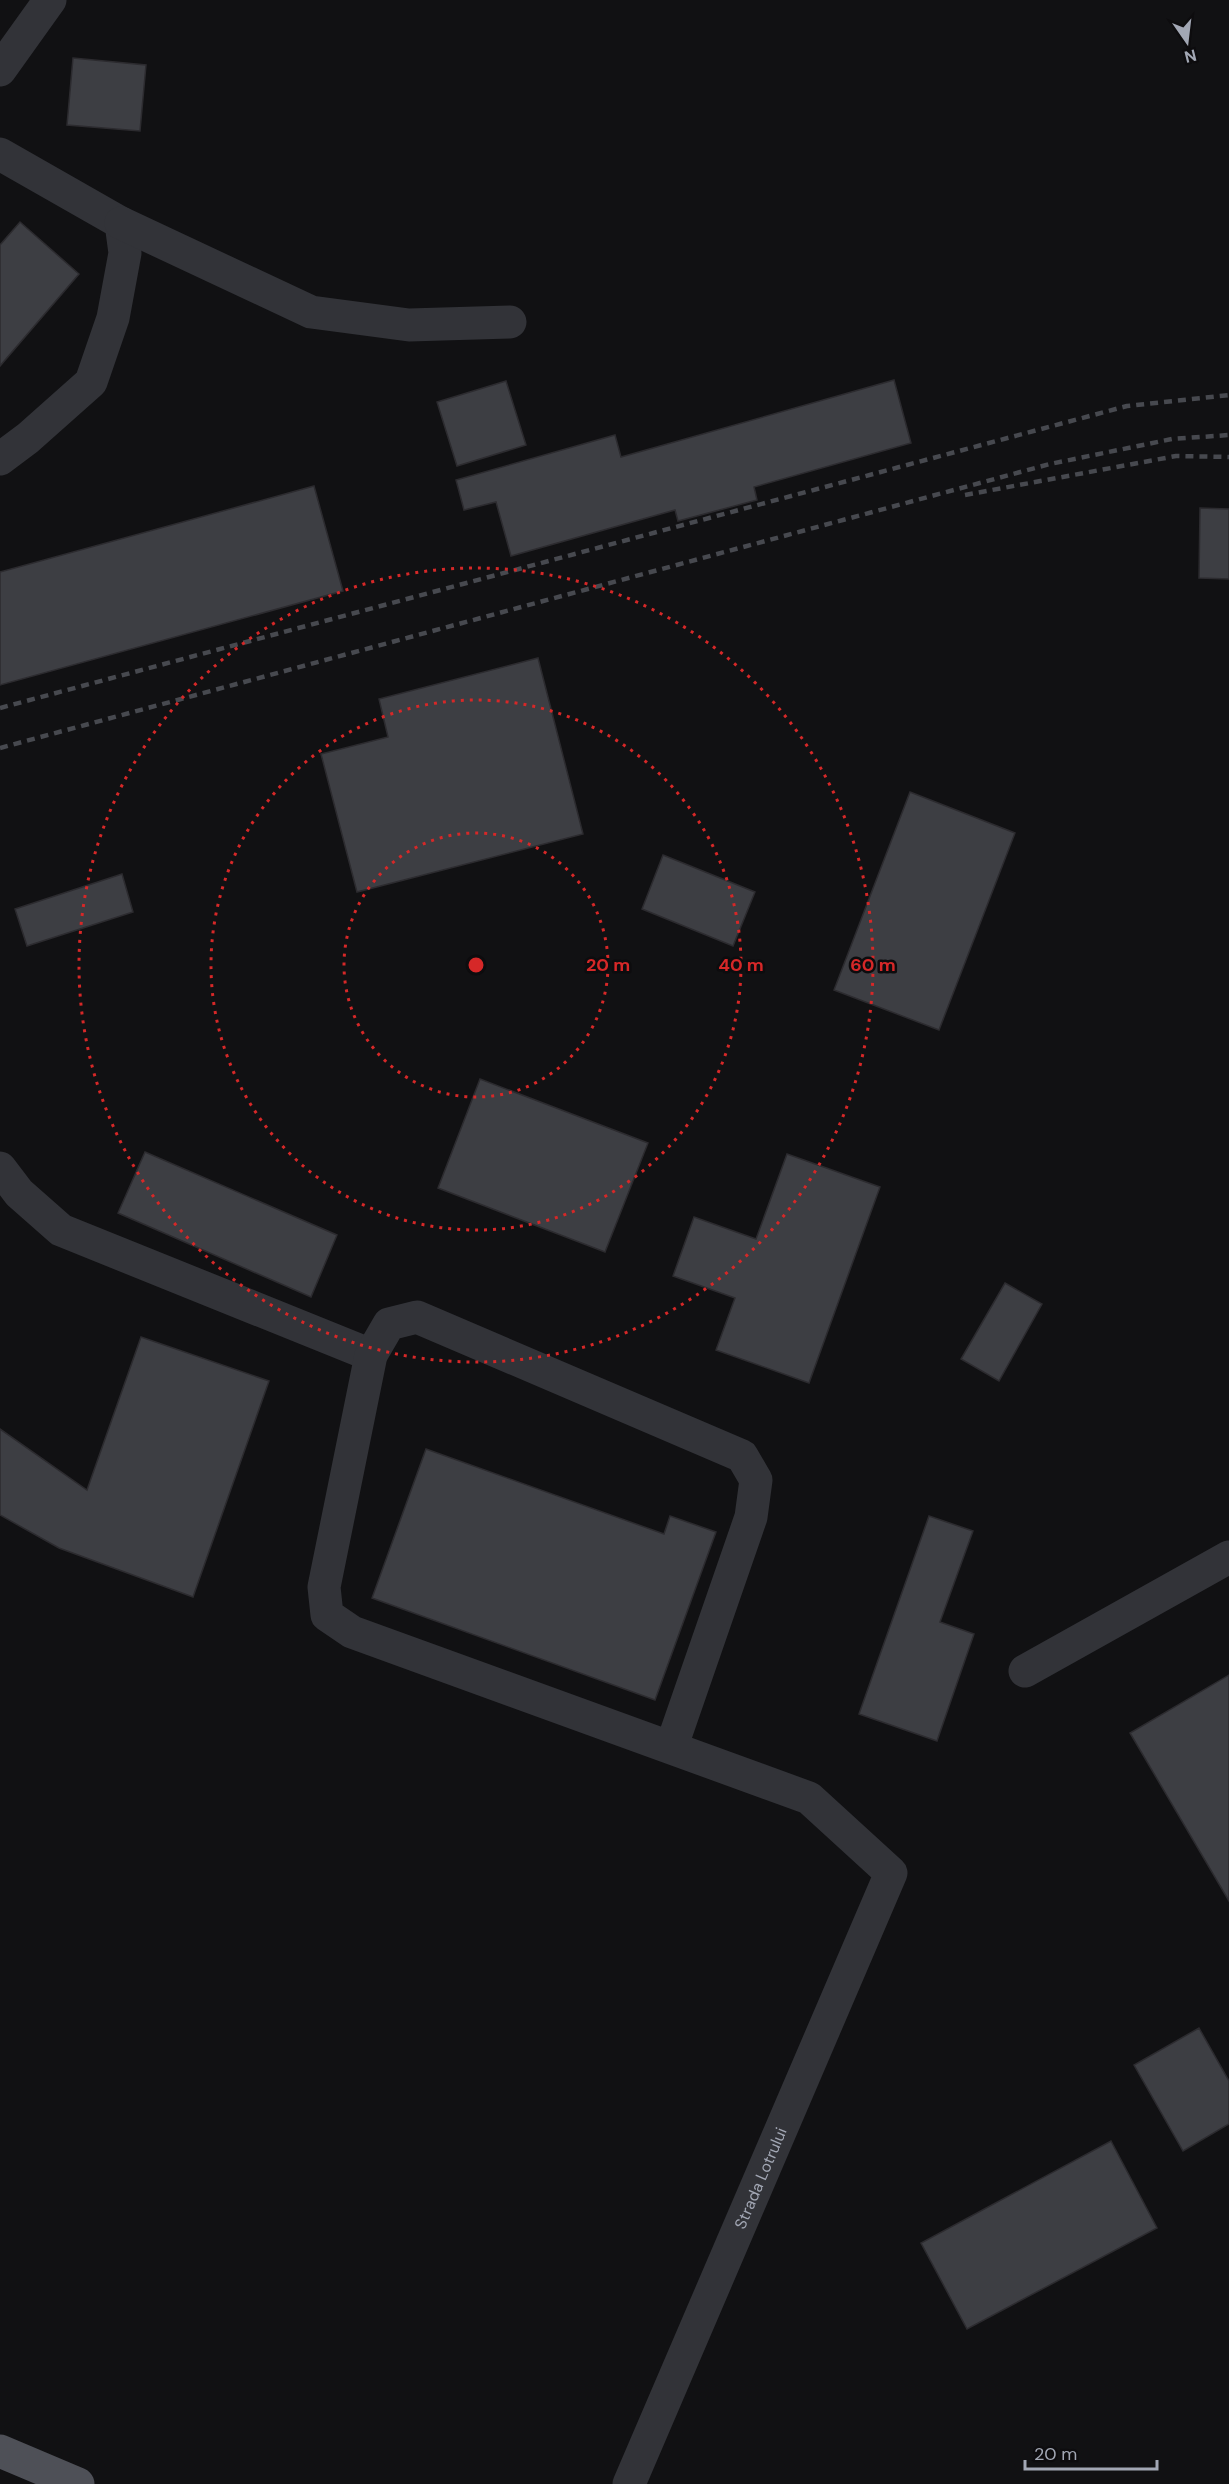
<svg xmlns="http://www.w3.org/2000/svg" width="1229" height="2484" font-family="'DM Sans',sans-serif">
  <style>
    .building { fill: #3d3e43; stroke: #2c2b2f; stroke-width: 1.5 }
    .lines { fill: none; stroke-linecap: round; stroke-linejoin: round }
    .minor { stroke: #323338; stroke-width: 33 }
    .major { stroke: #4e5057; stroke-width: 33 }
    .rail { stroke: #47494f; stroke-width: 4.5; stroke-dasharray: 8 6; stroke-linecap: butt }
    .ring { fill: none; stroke: #d62828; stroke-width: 3; stroke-dasharray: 3 6 }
    .labels { text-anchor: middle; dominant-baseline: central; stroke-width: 5; stroke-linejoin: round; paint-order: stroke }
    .street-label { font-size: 16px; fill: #a2a7b4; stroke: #0d0c0e }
    .centre { fill: #d62828; stroke: #0d0c0e; stroke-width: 3 }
    .ring-label { font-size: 18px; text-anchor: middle; font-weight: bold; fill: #d62828; stroke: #0d0c0e; stroke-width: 5; stroke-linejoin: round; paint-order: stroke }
  </style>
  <rect width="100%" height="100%" fill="#111113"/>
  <g class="building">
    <path d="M73 58 146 65 140 131 67 125Z"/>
    <path d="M20 222 79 274 0 366V245Z"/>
    <path d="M894 380 911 443 754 487 757 500 678 521 675 510 511 556 496 502 464 510 456 480 615 435 621 457Z"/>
    <path d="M506 381 526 445 457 466 437 402Z"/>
    <path d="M314 486 343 591 0 685V572Z"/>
    <path d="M1200 508 1229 509V579L1199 578Z"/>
    <path d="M538 658 583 834 357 892 321 754 388 737 379 699Z"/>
    <path d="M910 792 1015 833 939 1030 834 990Z"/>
    <path d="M663 855 755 892 733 946 642 909Z"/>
    <path d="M122 874 133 912 27 946 15 909Z"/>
    <path d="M480 1079 648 1143 605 1252 438 1188Z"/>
    <path d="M145 1152 337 1235 311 1297 118 1213Z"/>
    <path d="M787 1154 880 1187 809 1383 716 1350 735 1298 673 1276 694 1217 756 1239Z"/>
    <path d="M1005 1283 1042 1304 999 1381 961 1359Z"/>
    <path d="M141 1337 269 1381 193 1597 59 1548 0 1515V1429L87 1490Z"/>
    <path d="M426 1449 664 1534 670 1516 716 1532 655 1700 372 1598Z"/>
    <path d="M929 1516 973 1531 940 1622 974 1634 937 1741 859 1714Z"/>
    <path d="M1229 1675V1901L1130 1733Z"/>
    <path d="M1199 2028 1229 2081V2124L1183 2151 1134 2065Z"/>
    <path d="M1111 2141 1157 2228 967 2329 921 2243Z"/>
  </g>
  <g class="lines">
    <g class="minor">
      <path d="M0 70 50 0"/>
      <path d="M0 154 121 223 125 253 113 318 91 382 28 438 0 459"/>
      <path d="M121 223 311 312 409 325 510 322"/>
      <path d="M0 1168 19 1193 61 1230 371 1355"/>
      <path d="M1025 1671 1229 1557"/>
      <path id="s1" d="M629 2484 891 1873 809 1798 352 1632 327 1615 324 1587 371 1355 389 1324 417 1317 742 1456 756 1480 751 1517 671 1748"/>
    </g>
    <path class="major" d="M0 2451 78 2484"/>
    <g class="rail">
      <path d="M965 495 1176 456 1229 457"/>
      <path d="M0 708 1127 406 1229 395"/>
      <path d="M0 748 1050 464 1172 439 1229 435"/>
    </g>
  </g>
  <g class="ring">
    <circle cx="476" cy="965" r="132"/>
    <circle cx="476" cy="965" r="265"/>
    <circle cx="476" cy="965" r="397"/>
  </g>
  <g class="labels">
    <g class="street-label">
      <text stroke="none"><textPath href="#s1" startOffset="333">Strada Lotrului</textPath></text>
    </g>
  </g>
  <circle cx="476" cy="965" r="9" class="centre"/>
  <g class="ring-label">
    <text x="608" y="971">20 m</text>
    <text x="741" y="971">40 m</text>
    <text x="873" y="971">60 m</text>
  </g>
  <g transform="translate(1187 42) rotate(166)" stroke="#0d0c0e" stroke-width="4.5" paint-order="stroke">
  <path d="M0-4.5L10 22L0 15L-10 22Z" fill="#a2a7b4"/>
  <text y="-9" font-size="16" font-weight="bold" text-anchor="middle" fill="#a2a7b4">N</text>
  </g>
  <path d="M1025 2460v9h132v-9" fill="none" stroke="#a2a7b4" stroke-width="3"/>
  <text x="1034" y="2460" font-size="18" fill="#a2a7b4" stroke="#0d0c0e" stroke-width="4.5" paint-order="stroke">20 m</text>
</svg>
